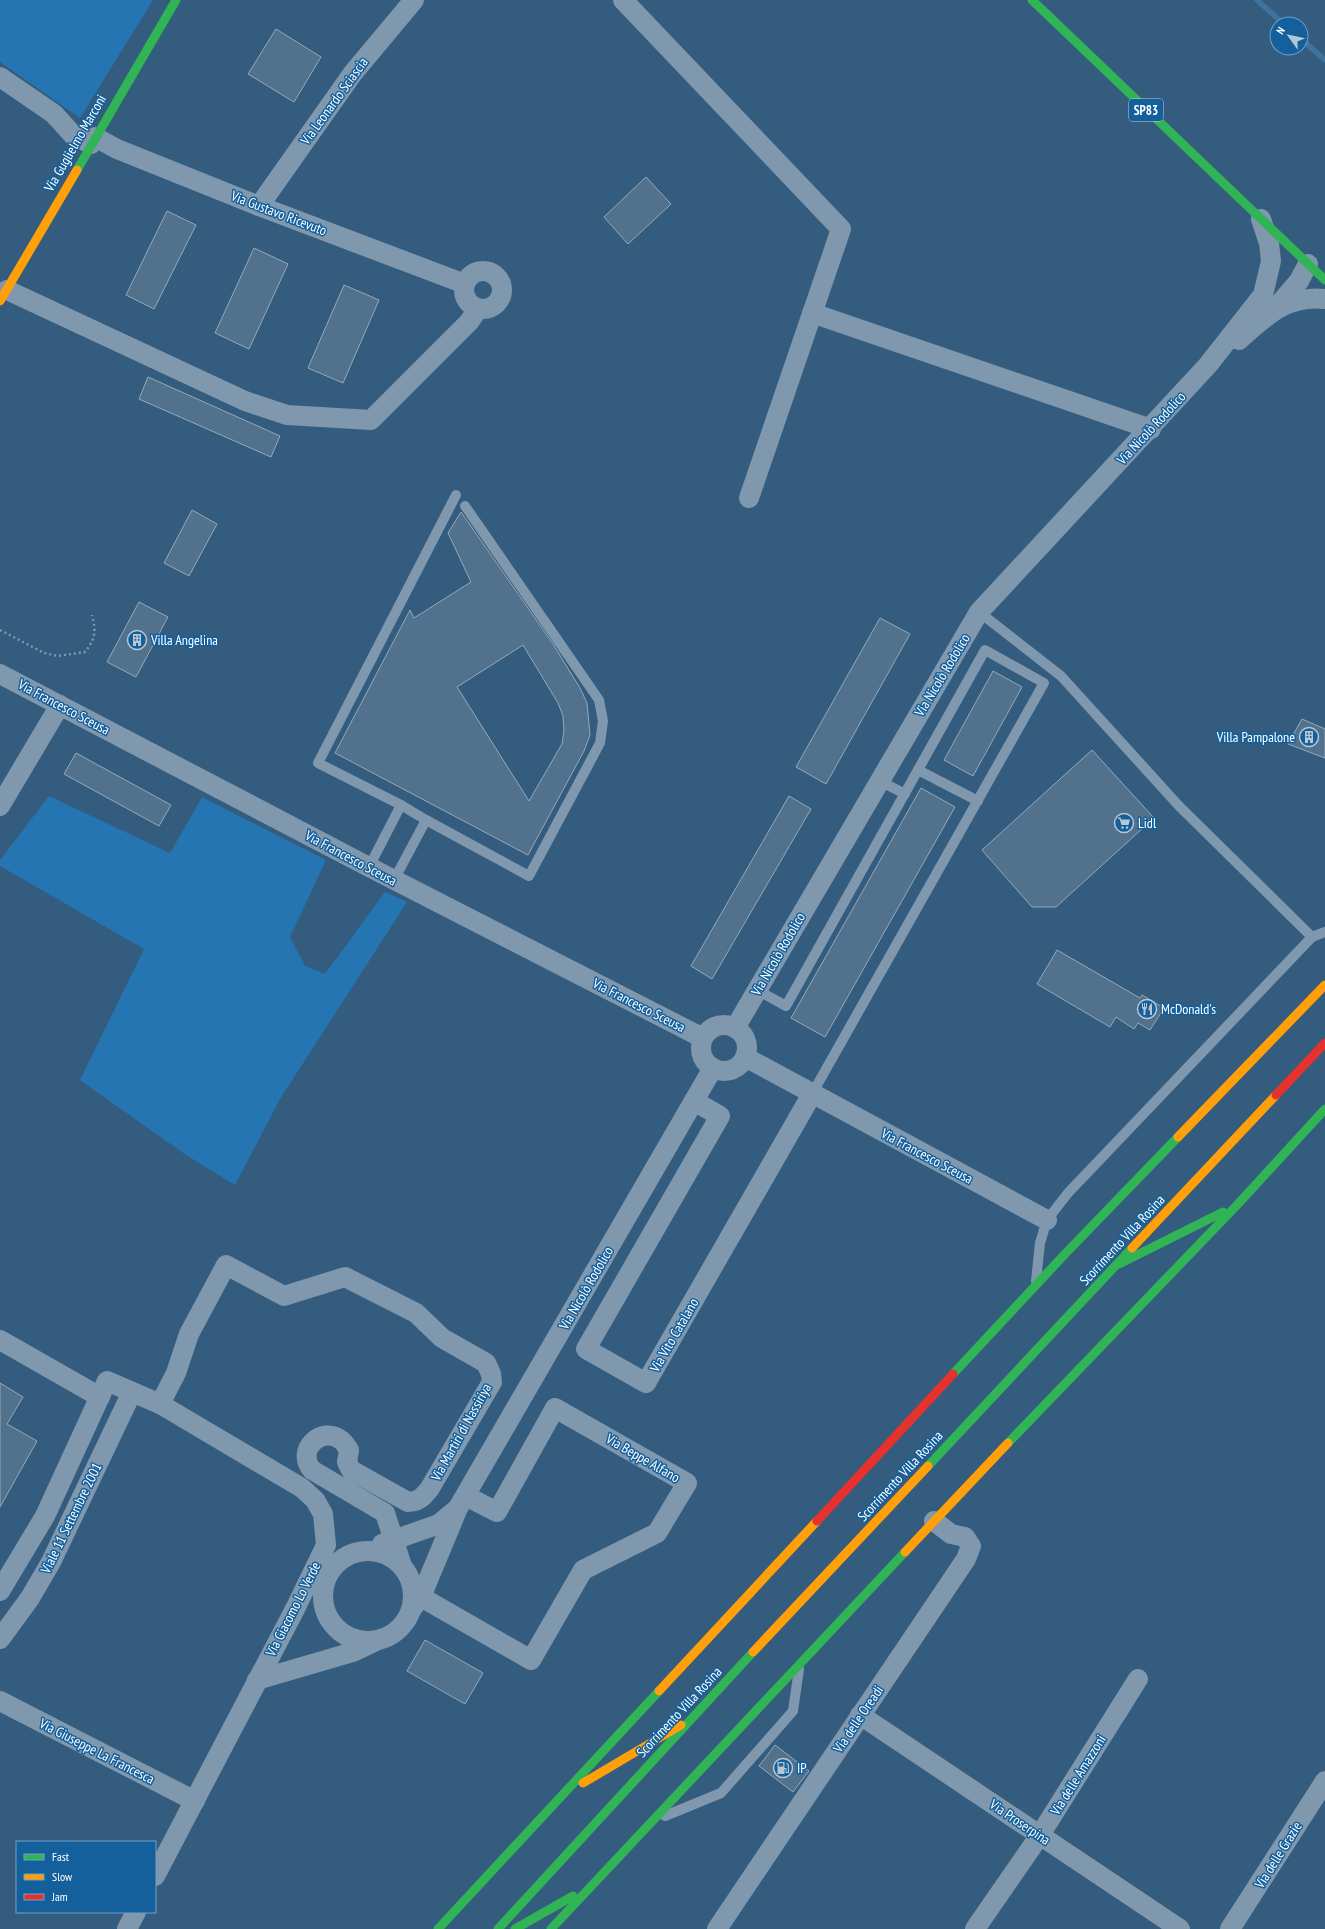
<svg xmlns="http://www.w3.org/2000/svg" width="1325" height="1929" font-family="'PT Sans Narrow',sans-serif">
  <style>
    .green { fill: #2575b2 }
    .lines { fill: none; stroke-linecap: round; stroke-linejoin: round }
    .stream { stroke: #3f739d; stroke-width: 5.5 }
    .building { fill: #51718c; stroke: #93aabc; fill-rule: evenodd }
    .path { stroke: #7f98ae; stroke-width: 2.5; stroke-dasharray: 2 3; stroke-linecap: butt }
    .lane { stroke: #7f98ae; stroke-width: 10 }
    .street { stroke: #7f98ae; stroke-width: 20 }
    .fast { stroke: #30b455; stroke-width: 9 }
    .slow { stroke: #ff9f0a; stroke-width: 9 }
    .jam { stroke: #e5322d; stroke-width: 9 }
    .labels { text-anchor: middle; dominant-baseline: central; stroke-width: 3; stroke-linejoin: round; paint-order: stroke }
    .shield { fill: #14609d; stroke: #b8cfe2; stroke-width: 1 }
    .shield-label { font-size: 13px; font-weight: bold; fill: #fff }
    .street-label { font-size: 14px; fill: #fff; stroke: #14609d }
    .poi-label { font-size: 14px; fill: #fff; stroke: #14609d; text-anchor: start }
  </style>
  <rect width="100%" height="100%" fill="#345c7e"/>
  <g class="green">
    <path d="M0 0H153L80 118 0 62Z"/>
    <path d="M49 796 170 853 202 797 326 860 290 937 305 966 325 974 385 892 407 902 280 1099 235 1185 186 1155 80 1080 144 949 0 866V860Z"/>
  </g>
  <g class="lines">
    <g class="stream">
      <path d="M1257 0 1284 24"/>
      <path d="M1301 39 1325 60"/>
    </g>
  </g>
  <g class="building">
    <path d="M276 29 321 57 294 102 248 74Z"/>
    <path d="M646 177 671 204 628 244 604 217Z"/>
    <path d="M167 211 196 225 154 309 126 295Z"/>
    <path d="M254 248 288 264 249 349 215 333Z"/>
    <path d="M344 285 379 300 343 383 308 368Z"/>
    <path d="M148 377 280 436 271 457 139 399Z"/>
    <path d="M192 510 217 524 189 576 164 563Z"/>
    <path d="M461 512 553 644 580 688 587 703 590 735 584 751 528 855 335 753 410 610 414 618 471 582 448 533ZM523 645 558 703 563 716 564 731 562 744 529 801 457 687Z"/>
    <path d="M139 602 168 617 136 677 107 662Z"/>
    <path d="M880 618 910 634 826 784 796 767Z"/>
    <path d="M993 671 1022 687 973 776 944 760Z"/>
    <path d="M1302 719 1325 729V758L1288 744Z"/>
    <path d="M1092 750 1154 818 1056 907H1032L982 850Z"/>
    <path d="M76 753 171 805 159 826 64 774Z"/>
    <path d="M921 788 955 807 825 1037 791 1018Z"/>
    <path d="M789 796 811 809 712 979 691 966Z"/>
    <path d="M1057 950 1140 998 1142 995 1164 1008 1150 1030 1138 1023 1134 1029 1116 1017 1110 1027 1037 984Z"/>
    <path d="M0 1383 23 1397 7 1424 37 1441 0 1507Z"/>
    <path d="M425 1640 483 1673 465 1704 407 1671Z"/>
    <path d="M775 1745 809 1771 793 1792 759 1766Z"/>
  </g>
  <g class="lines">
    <path class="path" d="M0 630 44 653 58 656 85 652C96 638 96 632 92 615"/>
    <g class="lane">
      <path d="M979 612 1061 676 1179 806 1312 937"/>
      <path d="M918 770 978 801"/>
      <path d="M880 781 905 794"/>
      <path d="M426 820 401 805 318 763 456 495"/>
      <path d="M369 867 401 805"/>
      <path d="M394 880 426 820 529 876 600 743 603 721 599 700 465 506"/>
      <path d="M757 990 786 1006 985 650 1044 683 812 1094"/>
      <path d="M1036 1281 1040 1243 1047 1220 1068 1193 1312 937 1325 932"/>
      <path d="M665 1816 721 1793 793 1711 799 1669"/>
    </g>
    <g class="street">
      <path d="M623 0 841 229 749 498"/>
      <path d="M0 77 54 114 73 135 91 144"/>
      <path d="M95 137 117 149 259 206 465 284"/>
      <path d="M259 206 353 73 414 0"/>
      <circle cx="483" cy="290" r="19"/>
      <path d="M7 290 245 401 287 415 371 420 469 322 478 309"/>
      <path d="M1276 308 1299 281 1308 264"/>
      <path d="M812 313 1151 429"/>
      <path d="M1239 340C1266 316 1286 295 1325 299"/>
      <path d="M0 674 369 867 703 1038"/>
      <path d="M0 806 60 705"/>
      <circle cx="724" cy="1048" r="23"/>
      <path d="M735 1028 979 612 1208 365 1263 295 1271 261 1269 243 1261 219"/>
      <path d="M745 1057 1047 1220"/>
      <path d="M694 1101 720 1116 586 1349 646 1383 812 1094"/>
      <path d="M0 1340 100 1397"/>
      <path d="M382 1544 439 1524 457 1509"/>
      <circle cx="368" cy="1596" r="45"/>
      <path d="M0 1591 45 1516 107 1381 160 1404 176 1373 189 1334 226 1265 284 1296 345 1277 416 1313 442 1338 486 1363 491 1374 492 1382 430 1488C424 1496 419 1502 408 1502L351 1470 347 1462 349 1450C347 1447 344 1442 341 1440 322 1425 295 1450 312 1470L385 1513 402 1566"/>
      <path d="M421 1597 531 1660 583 1570 657 1533 687 1483 555 1408 497 1512 466 1496"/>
      <path d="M411 1610 421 1597 458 1508 713 1068"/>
      <path d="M0 1639 30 1598 51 1562 132 1392"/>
      <path d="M257 1680 353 1652 376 1641"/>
      <path d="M0 1701 195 1801"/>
      <path d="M860 1715 1180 1929"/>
      <path d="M155 1876 295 1609 326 1545 323 1514 315 1500 302 1488 160 1404"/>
      <path d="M127 1929 136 1912"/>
      <path d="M717 1929 966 1559 971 1546 965 1537 951 1534 934 1521"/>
      <path d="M975 1929 1040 1835 1138 1679"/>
      <path d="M1230 1929 1325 1781"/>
    </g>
    <g class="fast">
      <path d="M1032 0 1325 280"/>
      <path d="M77 170 176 0"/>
      <path d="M1119 1264 1223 1212"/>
      <path d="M953 1374 1065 1254 1178 1137"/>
      <path d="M1008 1443 1238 1204 1325 1109"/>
      <path d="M928 1466 1132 1248"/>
      <path d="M438 1929 659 1691"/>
      <path d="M498 1929 753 1652"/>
      <path d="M515 1929 573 1896"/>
      <path d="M551 1929 905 1552"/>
    </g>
    <g class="slow">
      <path d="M0 301 77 170"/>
      <path d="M1178 1137 1325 985"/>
      <path d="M1132 1248 1276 1095"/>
      <path d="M905 1552 1008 1443"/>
      <path d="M753 1652 928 1466"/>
      <path d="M659 1691 817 1521"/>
      <path d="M583 1783 681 1725"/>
    </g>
    <g class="jam">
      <path d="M1276 1095 1325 1043"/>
      <path d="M817 1521 953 1374"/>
    </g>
  </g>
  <defs>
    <g id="building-ring" transform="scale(1)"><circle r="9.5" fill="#14609d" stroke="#b8c6d2" stroke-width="1.5"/><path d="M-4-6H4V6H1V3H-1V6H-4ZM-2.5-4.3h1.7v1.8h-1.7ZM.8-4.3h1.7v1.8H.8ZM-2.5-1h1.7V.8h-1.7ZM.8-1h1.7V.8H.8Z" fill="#b8c6d2"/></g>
    <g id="supermarket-ring" transform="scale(1)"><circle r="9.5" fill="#14609d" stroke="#b8c6d2" stroke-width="1.5"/><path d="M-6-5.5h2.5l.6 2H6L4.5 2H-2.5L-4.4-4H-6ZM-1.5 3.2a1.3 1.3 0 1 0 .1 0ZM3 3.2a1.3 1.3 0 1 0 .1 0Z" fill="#b8c6d2"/></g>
    <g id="restaurant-ring" transform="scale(1)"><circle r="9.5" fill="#14609d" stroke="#b8c6d2" stroke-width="1.5"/><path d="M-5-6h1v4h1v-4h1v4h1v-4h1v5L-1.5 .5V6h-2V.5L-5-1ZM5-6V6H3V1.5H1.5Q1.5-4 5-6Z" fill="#b8c6d2"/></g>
    <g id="fuel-ring" transform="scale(1)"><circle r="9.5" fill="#14609d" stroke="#b8c6d2" stroke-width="1.5"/><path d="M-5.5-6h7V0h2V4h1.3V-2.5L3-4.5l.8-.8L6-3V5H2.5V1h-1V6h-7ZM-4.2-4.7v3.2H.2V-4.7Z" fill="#b8c6d2"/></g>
  </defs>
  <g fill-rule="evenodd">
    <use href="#building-ring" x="137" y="640"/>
    <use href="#building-ring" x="1309" y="737"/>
    <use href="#supermarket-ring" x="1124" y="823"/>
    <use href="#restaurant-ring" x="1147" y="1009"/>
    <use href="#fuel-ring" x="783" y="1768"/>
  </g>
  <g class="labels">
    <rect class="shield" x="1129" y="99" width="34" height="22" rx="3"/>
    <g class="shield-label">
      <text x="1146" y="110">SP83</text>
    </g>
    <g class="street-label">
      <text transform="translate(334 101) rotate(-54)">Via Leonardo Sciascia</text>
      <text transform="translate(75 143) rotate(-60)">Via Guglielmo Marconi</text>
      <text transform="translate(279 213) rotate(21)">Via Gustavo Ricevuto</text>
      <text transform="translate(1151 428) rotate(-47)">Via Nicolò Rodolico</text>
      <text transform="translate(942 675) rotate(-59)">Via Nicolò Rodolico</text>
      <text transform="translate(64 707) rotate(28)">Via Francesco Sceusa</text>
      <text transform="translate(351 858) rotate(28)">Via Francesco Sceusa</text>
      <text transform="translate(778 954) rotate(-60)">Via Nicolò Rodolico</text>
      <text transform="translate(639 1005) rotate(27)">Via Francesco Sceusa</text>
      <text transform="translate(927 1156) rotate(28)">Via Francesco Sceusa</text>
      <text transform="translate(1122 1240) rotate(-47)">Scorrimento Villa Rosina</text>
      <text transform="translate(586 1288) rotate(-60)">Via Nicolò Rodolico</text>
      <text transform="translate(674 1335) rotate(-60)">Via Vito Catalano</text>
      <text transform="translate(461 1432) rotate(-61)">Via Martiri di Nassiriya</text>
      <text transform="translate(643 1458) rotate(30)">Via Beppe Alfano</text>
      <text transform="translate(900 1476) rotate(-47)">Scorrimento Villa Rosina</text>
      <text transform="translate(71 1518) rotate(-64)">Viale 11 Settembre 2001</text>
      <text transform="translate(293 1609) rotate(-63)">Via Giacomo Lo Verde</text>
      <text transform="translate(679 1712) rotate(-47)">Scorrimento Villa Rosina</text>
      <text transform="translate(858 1719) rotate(-56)">Via delle Oreadi</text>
      <text transform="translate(97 1751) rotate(27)">Via Giuseppe La Francesca</text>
      <text transform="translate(1078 1775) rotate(-58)">Via delle Amazzoni</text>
      <text transform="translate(1020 1822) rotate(34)">Via Proserpina</text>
      <text transform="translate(1278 1855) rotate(-58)">Via delle Grazie</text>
    </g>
    <g class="poi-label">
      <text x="151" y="640">Villa Angelina</text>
      <text x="1295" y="737" text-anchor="end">Villa Pampalone</text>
      <text x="1138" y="823">Lidl</text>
      <text x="1161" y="1009">McDonald's</text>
      <text x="797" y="1768">IP</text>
    </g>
  </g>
  <rect x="16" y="1841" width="140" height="72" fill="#14609d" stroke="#72a0c4"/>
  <rect x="24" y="1854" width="20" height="6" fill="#30b455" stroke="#72a0c4"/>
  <text x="52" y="1861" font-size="12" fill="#ffffff">Fast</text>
  <rect x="24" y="1874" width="20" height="6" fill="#ff9f0a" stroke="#72a0c4"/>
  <text x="52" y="1881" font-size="12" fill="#ffffff">Slow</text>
  <rect x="24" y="1894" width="20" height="6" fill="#e5322d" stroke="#72a0c4"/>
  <text x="52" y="1901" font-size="12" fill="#ffffff">Jam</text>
  <g transform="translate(1289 36) rotate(303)"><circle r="19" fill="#14609d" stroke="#72a0c4"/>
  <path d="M0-3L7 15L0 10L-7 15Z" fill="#b8c6d2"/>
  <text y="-6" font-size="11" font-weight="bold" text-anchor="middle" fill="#ffffff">N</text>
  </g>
</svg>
